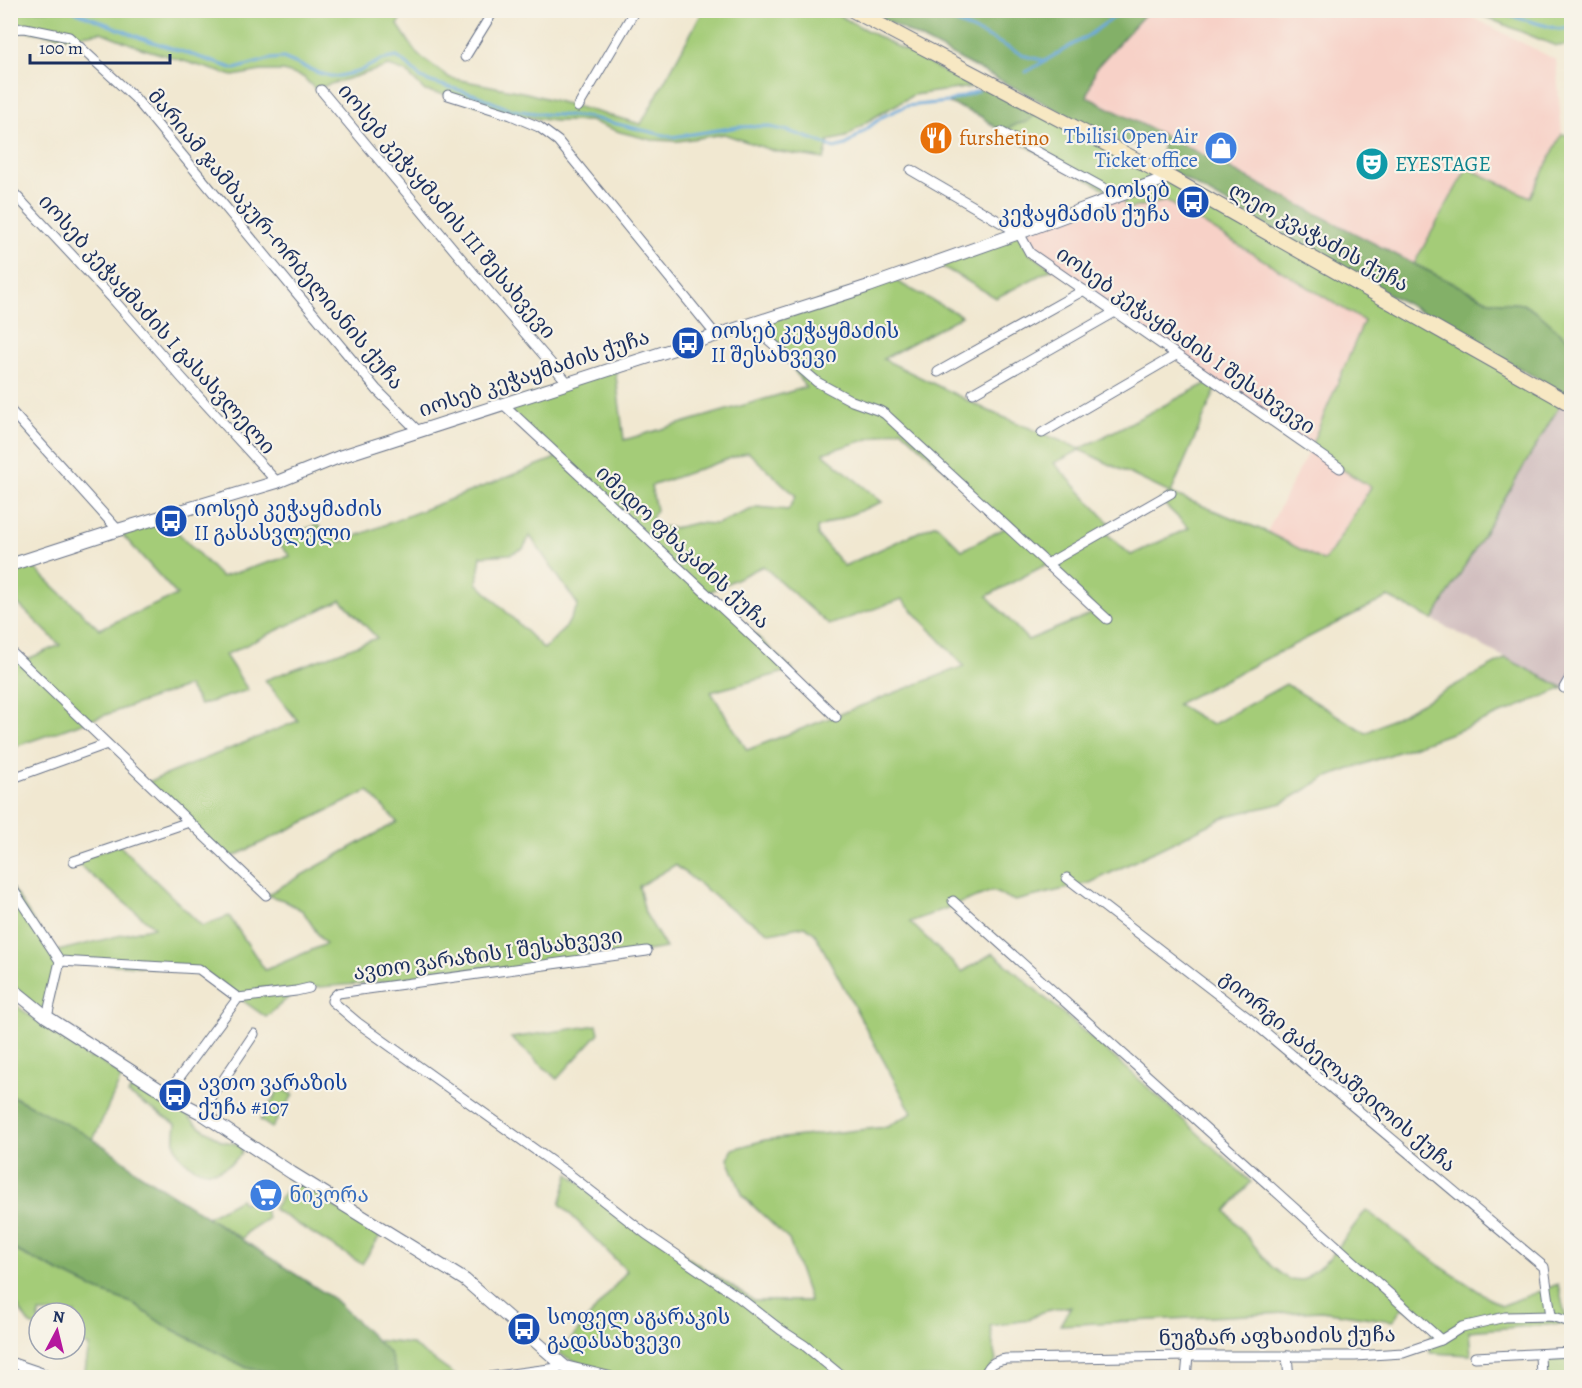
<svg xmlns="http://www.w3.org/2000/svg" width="1582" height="1388" font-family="Alegreya,'Noto Serif Georgian',serif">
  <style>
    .built { fill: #f7d1c7 }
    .industrial { fill: #d2bfc0 }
    .green { fill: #a4cc78; stroke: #607e6b; stroke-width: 1.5; fill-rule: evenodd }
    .forest { fill: #83b068; stroke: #4f7063; stroke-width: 1.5 }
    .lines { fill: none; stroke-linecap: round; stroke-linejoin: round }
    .stream { stroke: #68a8db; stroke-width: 3 }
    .minor-casing { stroke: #667086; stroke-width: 11 }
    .tertiary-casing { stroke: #667086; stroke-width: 14 }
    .secondary-casing { stroke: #667086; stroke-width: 16 }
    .minor { stroke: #fff; stroke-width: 9 }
    .tertiary { stroke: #fff; stroke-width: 12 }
    .secondary { stroke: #f7e8c3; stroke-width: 14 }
    .labels { text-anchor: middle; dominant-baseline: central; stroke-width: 4.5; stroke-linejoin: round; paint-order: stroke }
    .shop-label { font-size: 21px; fill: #366cbe; stroke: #f7f3e8; text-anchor: end }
    .food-label { font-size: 21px; fill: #c56008; stroke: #f7f3e8; text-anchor: start }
    .culture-label { font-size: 21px; fill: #0d838f; stroke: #f7f3e8; text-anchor: start }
    .transit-label { font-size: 21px; fill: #164399; stroke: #f7f3e8; text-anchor: start }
    .street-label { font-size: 21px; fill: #1b2f5e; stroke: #f7f3e8 }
  </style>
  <rect width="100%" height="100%" fill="#f7f3e8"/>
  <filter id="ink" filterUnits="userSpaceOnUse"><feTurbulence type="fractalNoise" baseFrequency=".0167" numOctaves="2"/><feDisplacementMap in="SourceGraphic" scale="12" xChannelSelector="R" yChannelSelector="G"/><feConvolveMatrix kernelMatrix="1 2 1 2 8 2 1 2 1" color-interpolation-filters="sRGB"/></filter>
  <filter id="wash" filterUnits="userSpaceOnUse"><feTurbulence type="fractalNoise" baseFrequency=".008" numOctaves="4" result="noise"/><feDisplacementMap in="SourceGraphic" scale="24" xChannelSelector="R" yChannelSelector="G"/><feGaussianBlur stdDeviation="1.35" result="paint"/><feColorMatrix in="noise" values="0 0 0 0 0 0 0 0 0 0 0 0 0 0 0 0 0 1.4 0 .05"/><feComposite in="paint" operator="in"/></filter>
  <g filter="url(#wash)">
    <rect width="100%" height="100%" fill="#f1e8d1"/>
    <g class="built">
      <path d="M1148 11H1460L1556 60 1562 134 1530 197 1419 257 1414 264 1205 156 1086 97 1096 68Z"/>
      <path d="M1118 196 1128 209 1166 201 1364 321 1310 448 1340 468 1372 487 1331 552 1322 561 1267 532 1310 448 1030 253 1019 233Z"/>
    </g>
    <path class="industrial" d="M1563 400 1571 405V692L1433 620Z"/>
    <g class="green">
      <path d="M11 10 403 11 398 25 417 54 450 78 527 93 641 124 703 11H831L972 87 913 95 868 121 846 137 829 141 824 159 774 151 724 134 678 141 652 140 620 132 590 121H555L511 115 448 95 425 91 406 72 389 66 315 89 303 77 283 71H261L233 76 141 48 101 32 69 37 11 29Z"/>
      <path d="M1471 11H1571V45L1556 46Z"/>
      <path d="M1041 109 1563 400 1433 620 1388 597 1177 704 1212 725 1286 684 1366 733 1506 658 1564 688 1471 726 1325 778 1283 803 1227 816 1090 883 1015 901 992 891 910 922 962 972 993 953 1131 1072 1251 1182 1226 1211 1271 1266 1288 1279 1303 1280 1330 1258 1366 1210 1440 1266 1501 1306 1558 1284 1567 1323 1469 1331 1471 1355 1430 1353V1337L1435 1328 1403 1307 1393 1321 1321 1311 1060 1325 1071 1306 1041 1312 1028 1320 990 1326 994 1351 996 1361 984 1377H611L559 1354 627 1271 560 1204 569 1174 646 1234 660 1235 690 1259 754 1301H810L789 1240 743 1196 728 1159 733 1149 765 1140 887 1127 912 1113 815 934 805 926 770 933 731 909 675 865 639 886 645 913 666 948C547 968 426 979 306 988L296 991 266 1017 199 970 60 961 47 1017 11 987 10 885 54 952 154 927 74 861 119 845 202 926 229 916 265 970 326 944 321 939 303 911 283 900 266 895 397 822 368 791 228 859 148 782 298 721 265 680 377 638 341 600 225 655 248 690 200 705 188 686 11 748V666L60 645 11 597V565L26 560 99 629 177 595 118 530 162 516 221 577 290 556 275 539 317 525 341 542 556 458 503 404 615 368 624 440 806 387 759 321 890 278 962 316 883 359 991 412 1080 449 1213 380 1218 384 1171 493 1267 532 1323 561 1331 552 1371 487 1340 468 1310 448 1364 321 1166 201 1128 209 1118 196 1001 132 1017 124 1027 122ZM901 429 1007 527 962 550 936 524 844 566 818 536 817 528 882 502 823 453ZM1080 450 1170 493 1160 500 1189 528 1131 555 1105 532 1113 527 1054 463ZM748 452 796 496 788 510 757 507 717 524 696 523 673 528 649 525 656 510 651 486ZM530 536 578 605 566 627 544 649 477 583 481 556 510 554 523 549ZM1047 564 1098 611 1028 640 987 596ZM763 566 829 625 902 599 964 666 747 750 711 692 793 670 709 592Z"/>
      <path d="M1562 134 1571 136V342L1539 314 1523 304 1489 301 1414 264 1467 168 1530 197Z"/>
      <path d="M1019 233 1030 253 1052 269 996 298 936 263Z"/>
      <path d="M10 1001 90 1059 92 1056 122 1076 93 1140 11 1095Z"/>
      <path d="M597 1025 599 1033 557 1079 511 1038Z"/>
      <path d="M133 1086 174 1111 186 1114 196 1124 222 1141 237 1144 241 1147 242 1153C226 1171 208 1178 188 1163 184 1160 180 1157 178 1152 173 1144 175 1133 176 1124L128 1094Z"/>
      <path d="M280 1088 293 1095 272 1128 260 1120Z"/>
      <path d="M293 1180 380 1236 362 1264 273 1209Z"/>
      <path d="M240 1199 243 1203 253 1200 265 1208 267 1219 248 1231 242 1239 207 1217Z"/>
      <path d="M10 1248 99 1291 132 1303 164 1325 247 1368 294 1377H84L89 1346 75 1341V1313H39V1328L30 1325 11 1296Z"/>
      <path d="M375 1340 411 1344 456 1376 396 1377V1372Z"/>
      <path d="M1567 1358 1569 1377H1547L1546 1359Z"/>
    </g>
    <g class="forest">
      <path d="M868 11H1148L1096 68 1087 97 1205 156 1414 264 1489 301 1523 304 1539 314 1571 342V398L1431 317 1293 242 1171 171 1161 155 1163 143C1159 141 1153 136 1148 136 1140 137 1141 146 1124 145Z"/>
      <path d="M995 84 1040 109 1027 122 1017 124 1001 132 982 117 947 102Z"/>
      <path d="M10 1095C53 1118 101 1138 137 1172L334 1299 390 1354 396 1372V1377H294L247 1368 164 1325 132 1303 99 1291 11 1248Z"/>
    </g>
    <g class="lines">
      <g class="stream">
        <path d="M72 10 141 38 235 69 270 59 283 58 319 73 334 77 358 72 381 60 397 57 408 65 421 78 431 82 476 95 511 110 543 114 588 117 672 137 738 127 765 126 788 131 818 141 834 148 846 145 882 117 906 106 947 102 978 91"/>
        <path d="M929 10 992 39 1025 56 1046 61"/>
        <path d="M1495 10 1500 13 1558 29 1572 28"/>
        <path d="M1026 72 1089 35 1124 10"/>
      </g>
    </g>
  </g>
  <g filter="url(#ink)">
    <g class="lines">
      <g class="minor-casing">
        <g id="minor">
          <path d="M10 29 25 28 69 37 135 98 377 390 418 431"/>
          <path d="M465 57 494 10"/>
          <path d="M321 90 490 293 568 383"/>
          <path d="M448 95 511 115 539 127 558 141 716 335"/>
          <path d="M578 107 635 10"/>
          <path d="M1001 132 1118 196"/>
          <path d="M911 170 1019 233 1030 253 1340 468"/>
          <path d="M10 189 112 298 182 378 277 482"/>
          <path d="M750 324 817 382 852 401 880 411 885 414 1107 619"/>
          <path d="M938 372 1084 290"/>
          <path d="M973 393 1115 312"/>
          <path d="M503 404 768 651 836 717"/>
          <path d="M10 410 118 530"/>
          <path d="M1042 433 1176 355"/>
          <path d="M1047 564 1171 493"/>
          <path d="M10 651 266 895"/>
          <path d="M1564 688 1572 674"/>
          <path d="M10 779 107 744"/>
          <path d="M74 861 189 822"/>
          <path d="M1067 878 1247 1017 1544 1267 1551 1316"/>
          <path d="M10 885 60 961 47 1017"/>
          <path d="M953 901 1441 1340"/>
          <path d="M647 951 338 993 333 998 332 1001 358 1023 569 1174 646 1234 737 1296 781 1330 804 1345 844 1378"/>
          <path d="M60 961 199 969 238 998"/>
          <path d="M167 1094 238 998 296 991 309 988"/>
          <path d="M201 1113 254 1034"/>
          <path d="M1540 1354 1541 1378"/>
          <path d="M1287 1356 1289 1378"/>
          <path d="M1475 1357 1572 1352"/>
          <path d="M10 1362 57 1378"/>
          <path d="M481 1378 565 1367"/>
          <path d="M984 1378C988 1365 993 1361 1006 1359L1188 1356H1355L1403 1353 1441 1340 1462 1327 1505 1317 1551 1316 1567 1321H1572"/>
          <path d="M1186 1378 1188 1356"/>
        </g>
      </g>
      <g class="tertiary-casing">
        <g id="tertiary">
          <path d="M10 565 118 530 277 482 339 457 869 286 1019 233 1169 177"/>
          <path d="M10 987 47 1017 176 1100 201 1113 292 1173 465 1280 565 1367 610 1378"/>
        </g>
      </g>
      <g class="secondary-casing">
        <path id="secondary" d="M852 10 1169 177 1572 405"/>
      </g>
      <use href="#minor" class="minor"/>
      <use href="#tertiary" class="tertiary"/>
      <use href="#secondary" class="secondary"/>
    </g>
  </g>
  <defs>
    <g id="restaurant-disc" transform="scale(1.725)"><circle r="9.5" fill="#e8710a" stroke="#f7f3e8"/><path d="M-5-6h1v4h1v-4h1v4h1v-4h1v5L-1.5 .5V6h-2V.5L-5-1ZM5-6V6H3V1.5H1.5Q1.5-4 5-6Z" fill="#fff"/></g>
    <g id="shop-disc" transform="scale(1.725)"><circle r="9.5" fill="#3f7fe0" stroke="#f7f3e8"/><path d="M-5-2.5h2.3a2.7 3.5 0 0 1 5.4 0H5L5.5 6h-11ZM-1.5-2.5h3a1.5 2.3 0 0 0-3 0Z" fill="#fff"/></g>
    <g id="theatre-disc" transform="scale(1.725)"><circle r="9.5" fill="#0f9aa8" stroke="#f7f3e8"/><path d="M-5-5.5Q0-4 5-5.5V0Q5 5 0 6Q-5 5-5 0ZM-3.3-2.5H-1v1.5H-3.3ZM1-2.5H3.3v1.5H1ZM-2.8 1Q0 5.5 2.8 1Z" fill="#fff"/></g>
    <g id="bus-disc" transform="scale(1.725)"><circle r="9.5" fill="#1a4fb4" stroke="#f7f3e8"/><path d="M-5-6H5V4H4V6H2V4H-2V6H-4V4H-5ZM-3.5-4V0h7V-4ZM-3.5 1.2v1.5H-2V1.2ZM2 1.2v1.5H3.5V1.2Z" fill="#fff"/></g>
    <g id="supermarket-disc" transform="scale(1.725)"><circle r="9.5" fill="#3f7fe0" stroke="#f7f3e8"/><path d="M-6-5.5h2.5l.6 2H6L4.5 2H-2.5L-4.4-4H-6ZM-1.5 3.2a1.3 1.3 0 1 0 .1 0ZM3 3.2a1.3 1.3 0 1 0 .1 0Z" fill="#fff"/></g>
  </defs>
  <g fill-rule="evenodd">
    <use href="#restaurant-disc" x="936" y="138"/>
    <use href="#shop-disc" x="1221" y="148"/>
    <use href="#theatre-disc" x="1372" y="164"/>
    <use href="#bus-disc" x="1193" y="202"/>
    <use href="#bus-disc" x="688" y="343"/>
    <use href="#bus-disc" x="171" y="521"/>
    <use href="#bus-disc" x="175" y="1095"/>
    <use href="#supermarket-disc" x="266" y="1195"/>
    <use href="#bus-disc" x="524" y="1329"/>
  </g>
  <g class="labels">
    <g class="shop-label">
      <text x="1198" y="136">Tbilisi Open Air<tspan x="1198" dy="24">Ticket office</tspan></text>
      <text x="289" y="1195" text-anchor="start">ნიკორა</text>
    </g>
    <g class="food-label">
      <text x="959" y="138">furshetino</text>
    </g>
    <g class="culture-label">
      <text x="1395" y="164">EYESTAGE</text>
    </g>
    <g class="transit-label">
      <text x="1170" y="190" text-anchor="end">იოსებ<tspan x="1170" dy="24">კეჭაყმაძის ქუჩა</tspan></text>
      <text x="711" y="331">იოსებ კეჭაყმაძის<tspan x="711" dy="24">II შესახვევი</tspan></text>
      <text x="194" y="509">იოსებ კეჭაყმაძის<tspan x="194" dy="24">II გასასვლელი</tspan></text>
      <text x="198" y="1083">ავთო ვარაზის<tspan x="198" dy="24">ქუჩა #107</tspan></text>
      <text x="547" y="1317">სოფელ აგარაკის<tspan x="547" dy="24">გადასახვევი</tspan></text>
    </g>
    <g class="street-label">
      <text transform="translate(447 211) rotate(50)">იოსებ კეჭაყმაძის III შესახვევი</text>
      <text transform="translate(1319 237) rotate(29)">ლეო კვაჭაძის ქუჩა</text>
      <text transform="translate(276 239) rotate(50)">მარიამ ჯამბაკურ-ორბელიანის ქუჩა</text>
      <text transform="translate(157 324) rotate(48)">იოსებ კეჭაყმაძის I გასასვლელი</text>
      <text transform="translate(1186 340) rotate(35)">იოსებ კეჭაყმაძის I შესახვევი</text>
      <text transform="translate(534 373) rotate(-18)">იოსებ კეჭაყმაძის ქუჩა</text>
      <text transform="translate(683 547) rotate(43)">იმედო ფხაკაძის ქუჩა</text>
      <text transform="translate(488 954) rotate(-8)">ავთო ვარაზის I შესახვევი</text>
      <text transform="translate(1338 1071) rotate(40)">გიორგი გაბელაშვილის ქუჩა</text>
      <text transform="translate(1277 1336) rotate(-1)">ნუგზარ აფხაიძის ქუჩა</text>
    </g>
  </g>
  <rect width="1582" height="1388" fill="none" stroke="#f7f3e8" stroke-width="36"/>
  <g transform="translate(57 1331) rotate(7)"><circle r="28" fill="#f7f3e8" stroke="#9fa5b1" stroke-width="1.5"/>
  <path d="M0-4.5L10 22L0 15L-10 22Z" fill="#b5179e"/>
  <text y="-9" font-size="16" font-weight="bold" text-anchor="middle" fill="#1b2f5e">N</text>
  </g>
  <path d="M30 54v9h140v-9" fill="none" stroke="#1b2f5e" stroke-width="3"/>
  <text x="39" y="54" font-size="18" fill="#1b2f5e" stroke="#f7f3e8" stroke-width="4.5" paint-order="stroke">100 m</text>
</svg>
